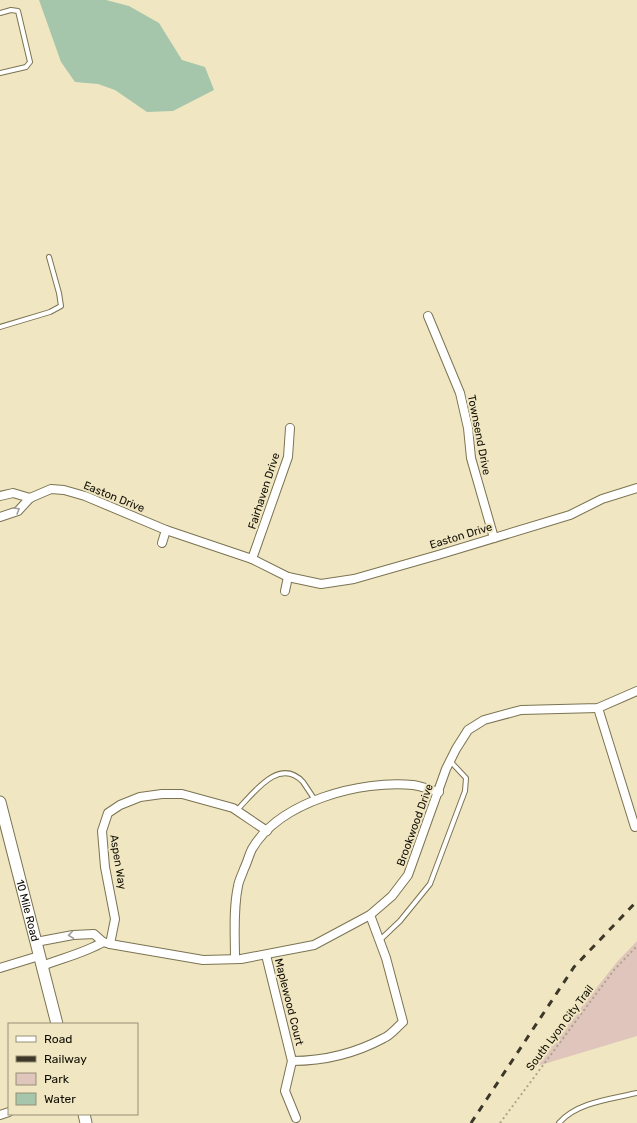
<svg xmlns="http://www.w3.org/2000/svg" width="637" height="1123" font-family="Rubik,sans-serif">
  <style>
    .green { fill: #dfc5bb }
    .water { fill: #a5c6ab }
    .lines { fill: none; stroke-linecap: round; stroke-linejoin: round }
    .service-casing { stroke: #7b7351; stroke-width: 6 }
    .minor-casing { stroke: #7b7351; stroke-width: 10 }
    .secondary-casing { stroke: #7b7351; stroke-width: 13 }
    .path { stroke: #aca488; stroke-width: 2; stroke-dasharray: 2 3; stroke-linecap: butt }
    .service { stroke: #fff; stroke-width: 4 }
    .minor { stroke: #fff; stroke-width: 8 }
    .secondary { stroke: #fff; stroke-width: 11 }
    .rail { stroke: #3c3729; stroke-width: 3; stroke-dasharray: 7 7; stroke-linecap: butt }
    .oneway { stroke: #9f9d9a }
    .labels { text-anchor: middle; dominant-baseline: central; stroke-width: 4; stroke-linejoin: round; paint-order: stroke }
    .street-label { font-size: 11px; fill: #0f0b02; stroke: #f0e7c2 }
  </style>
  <rect width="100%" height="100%" fill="#f0e7c2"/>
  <path class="green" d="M637 941V1036L534 1067 617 962Z"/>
  <path class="water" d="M39 0H106L129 6 159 23 182 60 205 67 214 90 173 111 147 112 115 90 98 84 75 82 61 62Z"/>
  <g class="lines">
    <g class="service-casing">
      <g id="service">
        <path d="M0 13 11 10 18 11 30 62 26 67 0 73"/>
        <path d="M0 327 50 312 61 306 59 293 49 257"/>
        <path d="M237 810C253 794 279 756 303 782 307 788 311 794 315 800"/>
        <path d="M380 940 400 921 430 884 465 791 466 778 450 761"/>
        <path d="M559 1123C577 1102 612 1099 637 1093"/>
      </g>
    </g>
    <g class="minor-casing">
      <g id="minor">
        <path d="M428 316 460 393 468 428 471 458 494 538"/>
        <path d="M0 496 13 493 30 498"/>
        <path d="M0 517 18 511 30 498 51 489 64 490 85 496 166 530 252 559 288 577 321 584 354 579 438 555 570 515 602 499 637 488"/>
        <path d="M162 543 166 530"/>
        <path d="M252 559 288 457 290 428"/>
        <path d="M285 591 288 577"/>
        <path d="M598 708 635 827"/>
        <path d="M36 942 73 935 94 934 103 942 110 944 203 960 241 959 314 945 370 915 392 896 408 875 446 769 456 749 468 730 484 720 521 710 598 708 637 691"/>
        <path d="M110 944 115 919 105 867 102 831 108 813 120 805 140 797 162 794H182L233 808 267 831"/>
        <path d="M266 955 292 1061C324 1061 356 1053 384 1038 391 1035 397 1027 403 1022L386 958 370 915"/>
        <path d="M235 959C235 935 233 910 238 886 239 880 242 875 244 869 247 863 249 855 252 849 280 801 361 780 413 785 421 786 431 790 439 792"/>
        <path d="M42 966C62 958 85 953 103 942"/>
        <path d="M0 968 39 956"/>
        <path d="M292 1061 285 1091 296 1118"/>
        <path d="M0 1115 9 1112"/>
      </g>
    </g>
    <g class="secondary-casing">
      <g id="secondary">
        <path id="s1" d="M0 802 57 1024"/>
        <path d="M84 1114 86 1123"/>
      </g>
    </g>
    <path class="path" d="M500 1123 614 970 637 946"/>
    <use href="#service" class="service"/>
    <use href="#minor" class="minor"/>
    <use href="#secondary" class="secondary"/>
    <path class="rail" d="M471 1123 574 967 637 901"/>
  </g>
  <defs><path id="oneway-chevron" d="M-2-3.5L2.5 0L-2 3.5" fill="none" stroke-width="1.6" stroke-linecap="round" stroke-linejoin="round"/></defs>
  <g class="oneway">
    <use href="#oneway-chevron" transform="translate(17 510) rotate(-31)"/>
    <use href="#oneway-chevron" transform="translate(71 935) rotate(172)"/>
  </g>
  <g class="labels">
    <g class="street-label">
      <text transform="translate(479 435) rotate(79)">Townsend Drive</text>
      <text transform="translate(264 491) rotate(-72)">Fairhaven Drive</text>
      <text transform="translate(114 497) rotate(22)">Easton Drive</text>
      <text transform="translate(461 536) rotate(-17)">Easton Drive</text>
      <text transform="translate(415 825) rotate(-70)">Brookwood Drive</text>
      <text transform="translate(118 862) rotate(81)">Aspen Way</text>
      <text stroke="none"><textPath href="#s1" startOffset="112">10 Mile Road</textPath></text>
      <text transform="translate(289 1002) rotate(76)">Maplewood Court</text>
      <text transform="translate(560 1028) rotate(-53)">South Lyon City Trail</text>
    </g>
  </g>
  <rect x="8" y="1023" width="130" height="92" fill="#f0e7c2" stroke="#968f75"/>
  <rect x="16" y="1036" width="20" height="6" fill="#ffffff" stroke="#968f75"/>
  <text x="44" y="1043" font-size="12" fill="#0f0b02">Road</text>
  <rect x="16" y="1056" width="20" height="6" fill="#3c3729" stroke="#968f75"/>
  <text x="44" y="1063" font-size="12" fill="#0f0b02">Railway</text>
  <rect x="16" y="1073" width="20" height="12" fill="#dfc5bb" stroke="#968f75"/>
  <text x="44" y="1083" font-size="12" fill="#0f0b02">Park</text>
  <rect x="16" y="1093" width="20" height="12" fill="#a5c6ab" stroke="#968f75"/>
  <text x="44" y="1103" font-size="12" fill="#0f0b02">Water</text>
</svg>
